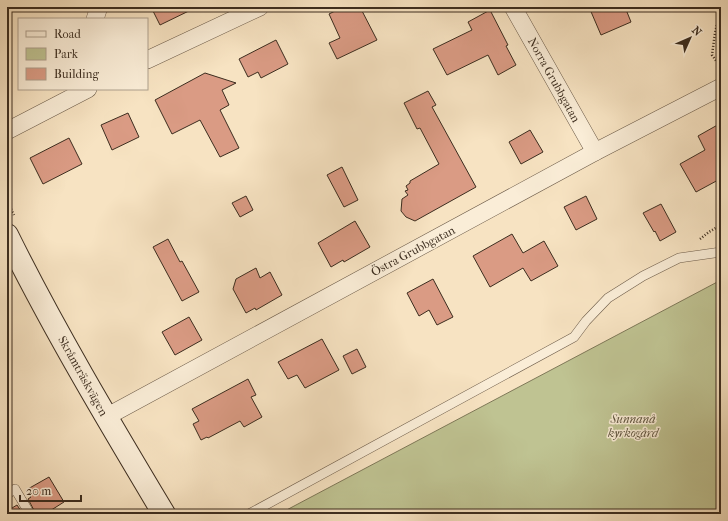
<svg xmlns="http://www.w3.org/2000/svg" width="728" height="521" font-family="'IM FELL French Canon',serif">
  <style>
    .green { fill: #bfc392; stroke: #7e7858 }
    .building { fill: #da9b84; stroke: #3c2d1f }
    .lines { fill: none; stroke-linecap: round; stroke-linejoin: round }
    .lane-casing { stroke: #6b5a48; stroke-width: 10 }
    .street-casing { stroke: #6b5a48; stroke-width: 18 }
    .secondary-casing { stroke: #3c2d1f; stroke-width: 24 }
    .path { stroke: #3c2d1f; stroke-width: 2.5; stroke-dasharray: 1 2; stroke-linecap: butt }
    .lane { stroke: #faedd7; stroke-width: 9 }
    .street { stroke: #faedd7; stroke-width: 17 }
    .secondary { stroke: #faedd7; stroke-width: 22 }
    .labels { text-anchor: middle; dominant-baseline: central; stroke-width: 3; stroke-linejoin: round; paint-order: stroke }
    .street-label { font-size: 12px; fill: #3c2d1f; stroke: #faedd7 }
    .park-label { font-size: 12px; font-style: italic; fill: #5d523c; stroke: #faedd7 }
  </style>
  <rect width="100%" height="100%" fill="#f7e3c2"/>
  <filter id="stains"><feTurbulence type="fractalNoise" baseFrequency=".005" numOctaves="4"/><feColorMatrix values="0 0 0 0 .2 0 0 0 0 .09 0 0 0 0 .02 0 0 0 .5 -.17"/></filter>
  <radialGradient id="worn" r=".72"><stop offset=".6" stop-color="#630" stop-opacity="0"/><stop offset="1" stop-color="#630" stop-opacity=".3"/></radialGradient>
  <path class="green" d="M721 280V514H279Z"/>
  <g class="building">
    <path d="M151 7H197L160 25Z"/>
    <path d="M343 7H360L377 40 337 59 329 43 340 38 329 14Z"/>
    <path d="M589 7H625L631 22 601 35Z"/>
    <path d="M490 10 508 45 506 46 516 65 498 75 488 55 447 75 433 49 472 30 468 22Z"/>
    <path d="M276 40 288 64 261 78 258 72 248 77 239 59Z"/>
    <path d="M205 73 236 83 222 90 229 105 220 110 239 148 220 157 200 120 172 134 155 100Z"/>
    <path d="M428 91 436 105 432 107 476 187 415 221 406 217 401 211 402 199 408 195 405 191 408 190 406 186 410 183V181L439 164 420 128 417 129 404 103Z"/>
    <path d="M128 113 139 137 112 150 101 125Z"/>
    <path d="M721 123V179H720L696 192 680 164 705 150 698 136Z"/>
    <path d="M530 130 543 152 521 164 509 142Z"/>
    <path d="M69 138 82 164 43 184 30 158Z"/>
    <path d="M342 167 358 200 344 207 327 175Z"/>
    <path d="M246 196 253 210 240 217 232 203Z"/>
    <path d="M586 196 597 219 576 230 564 207Z"/>
    <path d="M661 204 676 232 660 241 655 231 654 232 643 213Z"/>
    <path d="M355 221 370 247 344 262 343 260 331 267 318 243Z"/>
    <path d="M512 234 523 253 544 241 558 266 531 281 523 268 490 287 473 256Z"/>
    <path d="M168 239 180 262 182 261 199 292 182 301 153 247Z"/>
    <path d="M256 268 260 278 270 272 282 295 256 310 255 308 246 313 233 289 236 279Z"/>
    <path d="M433 279 453 317 437 325 429 310 419 316 407 293Z"/>
    <path d="M189 317 202 340 175 355 162 332Z"/>
    <path d="M322 339 339 370 305 388 297 375 288 379 278 362Z"/>
    <path d="M357 349 366 367 352 374 343 356Z"/>
    <path d="M248 379 256 395 251 397 262 417 244 427 240 421 208 438 207 437 201 440 193 424 199 421 192 409Z"/>
    <path d="M49 477 64 502 45 514H36L28 499 31 497 26 490Z"/>
    <path d="M17 505 23 514H7V511Z"/>
  </g>
  <g class="lines">
    <g class="lane-casing">
      <g id="lane">
        <path d="M7 494 15 489 30 514"/>
        <path d="M249 514 574 337 586 321 608 298 643 276 679 258 721 252"/>
      </g>
    </g>
    <g class="street-casing">
      <g id="street">
        <path d="M513 7 595 152"/>
        <path d="M95 19 99 7"/>
        <path d="M147 60 260 7"/>
        <path d="M7 131 88 89"/>
        <path d="M106 417 595 152 721 87"/>
      </g>
    </g>
    <g class="secondary-casing">
      <path id="secondary" d="M7 235C54 330 109 422 164 514"/>
    </g>
    <g class="path">
      <path d="M721 68 712 55 715 33 721 7"/>
      <path d="M7 201 14 215"/>
      <path d="M700 239 709 232 721 225"/>
    </g>
    <use href="#lane" class="lane"/>
    <use href="#street" class="street"/>
    <use href="#secondary" class="secondary"/>
  </g>
  <g class="labels">
    <g class="street-label">
      <text transform="translate(554 80) rotate(61)">Norra Grubbgatan</text>
      <text transform="translate(413 251) rotate(-28)">Östra Grubbgatan</text>
      <text transform="translate(83 376) rotate(61)">Skråmträskvägen</text>
    </g>
    <g class="park-label">
      <text x="633" y="419">Sunnanå<tspan x="633" dy="14">kyrkogård</tspan></text>
    </g>
  </g>
  <rect width="728" height="521" fill="none" stroke="#f7e3c2" stroke-width="24"/>
  <rect x="8" y="8" width="712" height="505" fill="none" stroke="#3c2d1f" stroke-width="2"/>
  <rect x="12" y="12" width="704" height="497" fill="none" stroke="#3c2d1f"/>
  <rect x="18" y="18" width="130" height="72" fill="#faedd7" stroke="#aea08d"/>
  <rect x="26" y="31" width="20" height="6" fill="#faedd7" stroke="#aea08d"/>
  <text x="54" y="38" font-size="12" fill="#3c2d1f">Road</text>
  <rect x="26" y="48" width="20" height="12" fill="#bfc392" stroke="#aea08d"/>
  <text x="54" y="58" font-size="12" fill="#3c2d1f">Park</text>
  <rect x="26" y="68" width="20" height="12" fill="#da9b84" stroke="#aea08d"/>
  <text x="54" y="78" font-size="12" fill="#3c2d1f">Building</text>
  <g transform="translate(690 38) rotate(45)" stroke="#faedd7" stroke-width="3" paint-order="stroke">
  <path d="M0-3L7 15L0 10L-7 15Z" fill="#3c2d1f"/>
  <text y="-6" font-size="11" font-weight="bold" text-anchor="middle" fill="#3c2d1f">N</text>
  </g>
  <path d="M20 495v6h61v-6" fill="none" stroke="#3c2d1f" stroke-width="2"/>
  <text x="26" y="495" font-size="12" fill="#3c2d1f" stroke="#faedd7" stroke-width="3" paint-order="stroke">20 m</text>
  <rect width="100%" height="100%" filter="url(#stains)"/>
  <rect width="100%" height="100%" fill="url(#worn)"/>
</svg>
